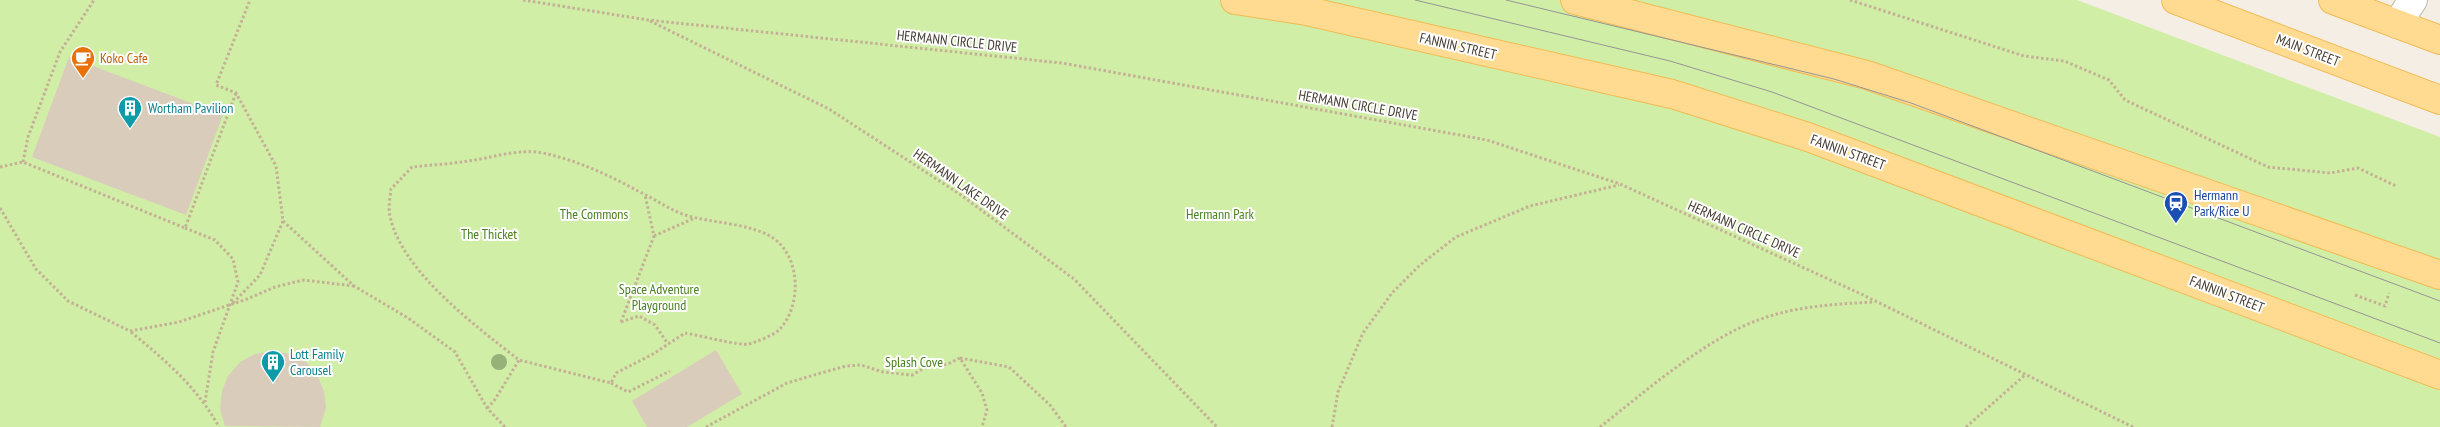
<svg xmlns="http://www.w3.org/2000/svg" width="2440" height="427" font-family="'PT Sans Narrow',sans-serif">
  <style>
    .green { fill: #d1eea7 }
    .building { fill: #daccbb }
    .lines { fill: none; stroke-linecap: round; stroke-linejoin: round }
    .minor-casing { stroke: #c1b6a5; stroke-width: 30 }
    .major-casing { stroke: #f2bb54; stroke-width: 30 }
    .path { stroke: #c4b195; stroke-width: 3; stroke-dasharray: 2.5 2.5; stroke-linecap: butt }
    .minor { stroke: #fff; stroke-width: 28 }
    .major { stroke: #ffdb92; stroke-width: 28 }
    .tram { stroke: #959595; stroke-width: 1 }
    .tree { fill: #96b278 }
    .labels { text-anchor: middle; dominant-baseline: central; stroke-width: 4; stroke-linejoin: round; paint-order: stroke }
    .street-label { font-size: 14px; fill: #473e33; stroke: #fff }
    .food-label { font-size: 14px; fill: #c56008; stroke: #fff; text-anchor: start }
    .culture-label { font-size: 14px; fill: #0d838f; stroke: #fff; text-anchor: start }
    .transit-label { font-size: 14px; fill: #164399; stroke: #fff; text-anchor: start }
    .park-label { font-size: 14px; fill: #498020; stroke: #fff }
  </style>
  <rect width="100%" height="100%" fill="#f4eee4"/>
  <path class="green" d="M0 0H2077L2440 137V427H0Z"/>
  <g class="building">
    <path d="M69 57 223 115 186 215 32 157Z"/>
    <path d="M716 350 742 394 687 427H647L632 401Z"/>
    <path d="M273 351 290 354 306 362 317 375 324 391 326 408 320 427 225 426 220 409 222 391 228 376 240 362 255 354Z"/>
  </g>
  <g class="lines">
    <g class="minor-casing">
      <path id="minor" d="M2397 24 2413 0"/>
    </g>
    <g class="major-casing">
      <g id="major">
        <path d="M1235 0 1307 11 1672 94 1808 137 2440 375"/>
        <path d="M1575 0 1867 75 2440 275"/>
        <path d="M2176 0 2440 100"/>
        <path d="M2333 0 2440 40"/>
      </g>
    </g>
    <g class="path">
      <path d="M523 0 648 20 1062 63 1487 140 1620 184 1859 293 2133 427"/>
      <path d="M1850 0 2024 56 2064 61 2109 80 2125 100 2268 167 2330 173 2358 168 2396 186"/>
      <path d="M650 21 829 109 961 195 1074 279 1217 427"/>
      <path d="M23 162 28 137 60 52 94 0"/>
      <path d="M0 167 23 162 185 228 236 93"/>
      <path d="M0 208 36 269 68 301 130 331 179 322 247 299 275 287 303 280 354 286"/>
      <path d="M283 221 354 286 408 318 455 352 487 408 505 427"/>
      <path d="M185 228 215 240 233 259 238 282 213 352 205 402"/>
      <path d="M654 236 695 218"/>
      <path d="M2355 295 2385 306 2389 293"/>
      <path d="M233 303 260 275 283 221 276 166 236 93 216 85 250 0"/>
      <path d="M621 322 654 236 645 195"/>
      <path d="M621 322 639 316 655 325 668 344"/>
      <path d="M131 332C166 361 197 387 219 427"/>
      <path d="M960 358 1009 367 1050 405 1066 427"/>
      <path d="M611 383 628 392 670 371"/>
      <path d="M487 408 494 401 519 360C477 327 401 271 390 216 388 208 390 197 391 189L412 167C430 165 450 164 468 161 493 158 518 148 543 153 576 160 609 175 638 191 655 199 668 209 685 215 710 223 751 223 773 238 801 257 802 306 779 330 774 335 756 342 749 344 739 346 698 335 685 333L653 354 616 373 611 383 519 360"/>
      <path d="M706 427 787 383 821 373 846 366 861 365 883 372 912 375 926 367 948 364 960 358 982 393 987 410 982 427"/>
      <path d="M1332 427 1338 392 1363 333 1392 293 1420 265 1456 237 1530 206 1619 185"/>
      <path d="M1600 427C1646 391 1706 338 1761 319 1798 306 1835 304 1874 302"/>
      <path d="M1966 427 2026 374"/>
    </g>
    <use href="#minor" class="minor"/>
    <use href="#major" class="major"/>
    <g class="tram">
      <path d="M1415 0 1670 61 1772 92 2440 343"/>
      <path d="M1506 0 1834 79 1911 103 2440 301"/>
    </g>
  </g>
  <circle class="tree" cx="499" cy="362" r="8"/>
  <defs>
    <g id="cafe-pin" transform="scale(1.25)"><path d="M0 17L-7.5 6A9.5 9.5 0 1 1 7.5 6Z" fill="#e8710a" stroke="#fff"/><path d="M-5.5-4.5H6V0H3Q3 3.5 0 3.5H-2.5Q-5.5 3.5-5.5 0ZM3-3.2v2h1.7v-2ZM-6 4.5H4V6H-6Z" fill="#fff"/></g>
    <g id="building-pin" transform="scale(1.25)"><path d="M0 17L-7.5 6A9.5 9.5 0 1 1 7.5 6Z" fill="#0f9aa8" stroke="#fff"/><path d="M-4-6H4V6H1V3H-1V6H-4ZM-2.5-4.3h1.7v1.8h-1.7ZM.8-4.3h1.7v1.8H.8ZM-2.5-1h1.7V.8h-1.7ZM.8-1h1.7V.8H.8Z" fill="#fff"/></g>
    <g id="station-pin" transform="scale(1.25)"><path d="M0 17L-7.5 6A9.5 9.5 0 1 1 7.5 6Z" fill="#1a4fb4" stroke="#fff"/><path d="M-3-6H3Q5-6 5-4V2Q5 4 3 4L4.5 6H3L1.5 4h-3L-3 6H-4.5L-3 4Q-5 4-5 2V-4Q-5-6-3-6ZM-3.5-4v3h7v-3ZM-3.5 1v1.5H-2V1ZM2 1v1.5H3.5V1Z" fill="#fff"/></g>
  </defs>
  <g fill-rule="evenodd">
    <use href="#cafe-pin" x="83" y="58"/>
    <use href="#building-pin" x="130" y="108"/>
    <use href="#station-pin" x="2176" y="203"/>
    <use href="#building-pin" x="273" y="362"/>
  </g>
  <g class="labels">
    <g class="street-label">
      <text transform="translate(957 41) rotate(6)">HERMANN CIRCLE DRIVE</text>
      <text transform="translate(1458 46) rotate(13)">FANNIN STREET</text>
      <text transform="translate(2308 50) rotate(21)">MAIN STREET</text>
      <text transform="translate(1358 105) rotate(10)">HERMANN CIRCLE DRIVE</text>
      <text transform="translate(1848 152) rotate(20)">FANNIN STREET</text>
      <text transform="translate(961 184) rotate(35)">HERMANN LAKE DRIVE</text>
      <text transform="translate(1744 229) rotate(24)">HERMANN CIRCLE DRIVE</text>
      <text transform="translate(2227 294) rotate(21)">FANNIN STREET</text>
    </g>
    <g class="food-label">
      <text x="100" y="58">Koko Cafe</text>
    </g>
    <g class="culture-label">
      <text x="148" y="108">Wortham Pavilion</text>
      <text x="290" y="354">Lott Family<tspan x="290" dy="16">Carousel</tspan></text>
    </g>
    <g class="transit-label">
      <text x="2194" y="195">Hermann<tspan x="2194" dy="16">Park/Rice U</tspan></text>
    </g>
    <g class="park-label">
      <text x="594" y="214">The Commons</text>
      <text x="1220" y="214">Hermann Park</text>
      <text x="489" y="234">The Thicket</text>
      <text x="659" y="289">Space Adventure<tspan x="659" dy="16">Playground</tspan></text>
      <text x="914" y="362">Splash Cove</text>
    </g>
  </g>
</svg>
